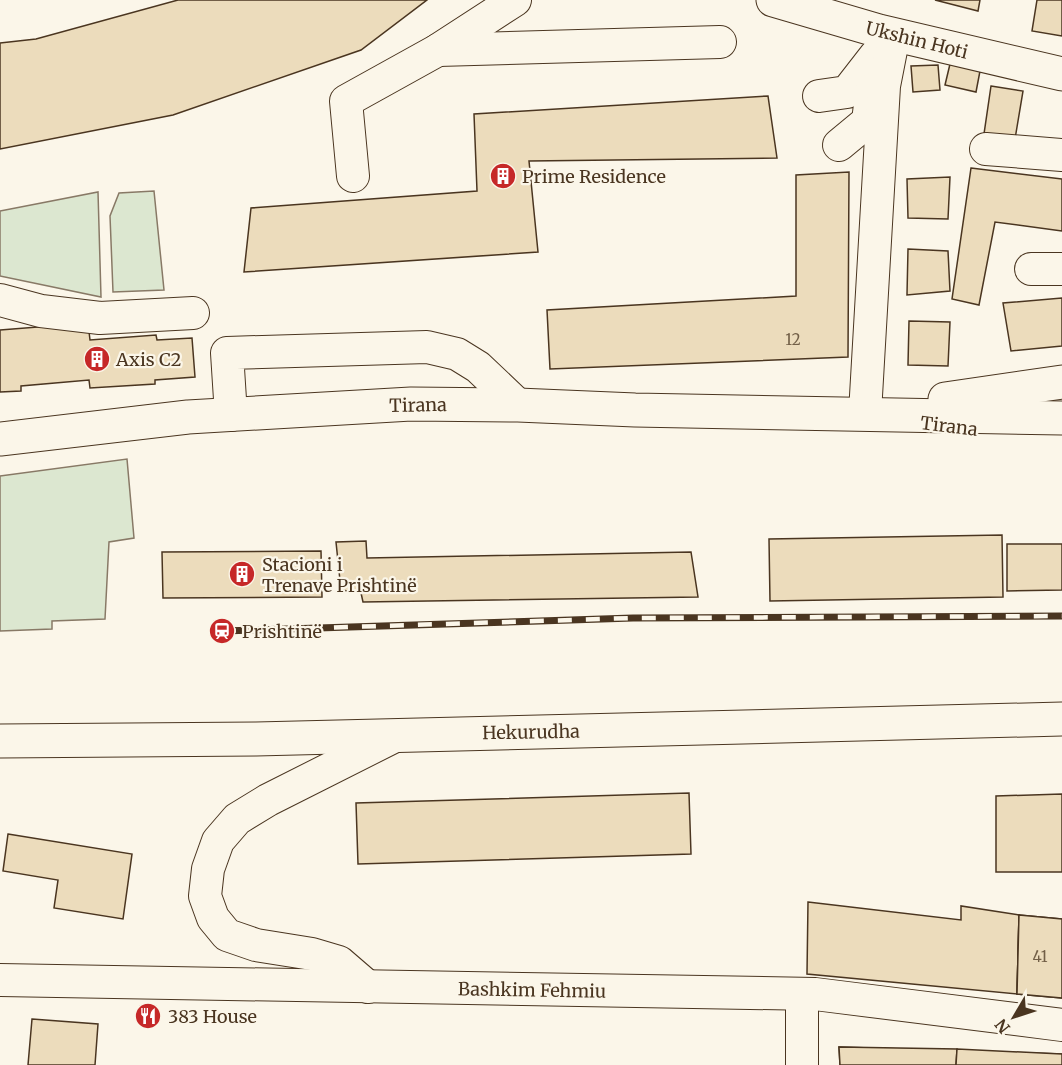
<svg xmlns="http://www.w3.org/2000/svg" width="1062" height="1065" font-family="Merriweather,serif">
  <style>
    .green { fill: #dce7d0; stroke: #887966; stroke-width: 1.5 }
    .building { fill: #ecdcbc; stroke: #4a3520; stroke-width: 1.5 }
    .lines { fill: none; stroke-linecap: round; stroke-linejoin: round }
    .minor-casing { stroke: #4a3520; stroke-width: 34 }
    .major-casing { stroke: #4a3520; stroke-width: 35 }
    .minor { stroke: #fbf6e9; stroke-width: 32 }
    .major { stroke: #fbf6e9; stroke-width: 33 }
    .rail-casing { stroke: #4a3520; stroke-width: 7 }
    .rail { stroke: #fbf6e9; stroke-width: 4.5; stroke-dasharray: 14; stroke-linecap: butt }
    .labels { text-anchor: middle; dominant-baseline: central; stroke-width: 4.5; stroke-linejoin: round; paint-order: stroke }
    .number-label { font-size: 15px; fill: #725f47 }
    .street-label { font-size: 18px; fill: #4a3520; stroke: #fbf6e9 }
    .poi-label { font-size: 18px; fill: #4a3520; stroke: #fbf6e9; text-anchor: start }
  </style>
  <rect width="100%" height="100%" fill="#fbf6e9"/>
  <g class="green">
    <path d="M154 191 164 290 113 292 110 216 119 193Z"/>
    <path d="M98 192 101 297 0 276V211Z"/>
    <path d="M127 459 134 538 109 542 105 619 52 621V629L0 631V476Z"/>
  </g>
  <g class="building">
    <path d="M178 0H427L361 50 173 115 0 149V43L36 39Z"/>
    <path d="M935 0H980L978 11Z"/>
    <path d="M1037 0H1062V36L1032 31Z"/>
    <path d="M950 64 980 71 976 92 945 85Z"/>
    <path d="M938 65 940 90 913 92 911 66Z"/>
    <path d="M991 86 1023 91 1015 139 984 134Z"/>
    <path d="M768 96 777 158 529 161 538 252 244 272 251 208 477 191 474 114Z"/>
    <path d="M971 168 1062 179V231L995 222 979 305 952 299Z"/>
    <path d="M849 172 848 357 550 369 547 310 796 296V175Z"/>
    <path d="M950 177 948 219 908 218 907 179Z"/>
    <path d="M908 249 948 251 950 291 907 295Z"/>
    <path d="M1062 298V346L1011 351 1003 303Z"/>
    <path d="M909 321 950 322 948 366 908 365Z"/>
    <path d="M88 323 90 340 156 335 157 340 192 338 195 377 155 380V384L90 388 89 380 21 386V391L0 392V330Z"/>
    <path d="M1002 535 1003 597 770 601 769 539Z"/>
    <path d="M366 541 367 558 691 552 698 597 363 602 361 593 341 590 336 542Z"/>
    <path d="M1007 544H1062V590L1007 591Z"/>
    <path d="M321 551 322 597 163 598 162 552Z"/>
    <path d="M689 793 691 854 358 864 356 803Z"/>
    <path d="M1062 794V872H996V796Z"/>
    <path d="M8 834 132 854 123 919 54 908 58 880 3 871Z"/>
    <path d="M808 902 961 920V906L1019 915 1017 994 807 974Z"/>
    <path d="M1019 915 1062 919V998L1017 994Z"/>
    <path d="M1019 915 1062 919V998L1017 994Z"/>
    <path d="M32 1019 98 1024 95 1065H28Z"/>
    <path d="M839 1047 1062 1054V1065H840Z"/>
    <path d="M839 1047 957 1049 956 1065H840Z"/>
    <path d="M957 1049 1062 1054V1065H956Z"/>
  </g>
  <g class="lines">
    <g class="minor-casing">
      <g id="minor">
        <path d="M438 50 720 42"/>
        <path d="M819 96 847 92 875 56"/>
        <path d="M839 145 868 121 872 89"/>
        <path d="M986 149 1062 155"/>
        <path d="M353 176 346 101 438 50 515 0"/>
        <path d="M1031 269H1062"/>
        <path d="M0 300 41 311 100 318 193 313"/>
        <path d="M865 413 884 86 894 35"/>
        <path d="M231 415 227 353 427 347 457 354 478 367 518 405"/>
        <path d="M0 980 815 994 1062 1025"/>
        <path d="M368 987 339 962 312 954 256 945 227 935 213 918 205 896 208 869 218 841 237 819 268 800 395 736"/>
        <path d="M802 1065V994"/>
      </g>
    </g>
    <g class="major-casing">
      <g id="major">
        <path d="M773 0 879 31 1062 74"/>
        <path d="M945 399 1062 382"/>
        <path d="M0 439 188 417 411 404 518 405 635 410 1062 418"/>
        <path d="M0 741 256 739 1062 719"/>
      </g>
    </g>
    <use href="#minor" class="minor"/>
    <use href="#major" class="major"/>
    <g class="rail-casing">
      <path id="rail" d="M222 631 633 618 1062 616"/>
    </g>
    <use href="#rail" class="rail"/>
  </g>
  <defs>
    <g id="building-disc" transform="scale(1.35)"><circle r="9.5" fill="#c62828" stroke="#fbf6e9"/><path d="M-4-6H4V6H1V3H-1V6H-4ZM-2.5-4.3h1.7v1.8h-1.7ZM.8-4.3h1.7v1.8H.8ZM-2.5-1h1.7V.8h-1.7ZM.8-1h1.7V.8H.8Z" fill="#fff"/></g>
    <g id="station-disc" transform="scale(1.35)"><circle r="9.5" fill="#c62828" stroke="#fbf6e9"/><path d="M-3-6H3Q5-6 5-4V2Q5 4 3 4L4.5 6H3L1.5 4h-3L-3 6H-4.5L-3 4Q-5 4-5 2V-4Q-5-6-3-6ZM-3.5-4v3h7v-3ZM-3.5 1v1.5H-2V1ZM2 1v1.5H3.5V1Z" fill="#fff"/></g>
    <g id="restaurant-disc" transform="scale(1.35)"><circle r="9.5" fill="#c62828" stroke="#fbf6e9"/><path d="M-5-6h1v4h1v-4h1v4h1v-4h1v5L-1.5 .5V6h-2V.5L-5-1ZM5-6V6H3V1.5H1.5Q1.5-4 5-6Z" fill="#fff"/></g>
  </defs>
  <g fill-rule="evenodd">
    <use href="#building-disc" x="503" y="176"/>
    <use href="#building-disc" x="97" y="359"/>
    <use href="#building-disc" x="242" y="574"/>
    <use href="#station-disc" x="222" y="631"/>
    <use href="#restaurant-disc" x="148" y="1016"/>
  </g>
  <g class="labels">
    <g class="number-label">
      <text x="793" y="339">12</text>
      <text x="1040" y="956">41</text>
    </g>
    <g class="street-label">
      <text transform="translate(917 40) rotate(14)">Ukshin Hoti</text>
      <text transform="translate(418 405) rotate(-1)">Tirana</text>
      <text transform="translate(949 426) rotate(7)">Tirana</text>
      <text transform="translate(531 732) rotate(-1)">Hekurudha</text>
      <text transform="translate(532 990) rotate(1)">Bashkim Fehmiu</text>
    </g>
    <g class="poi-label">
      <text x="522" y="176">Prime Residence</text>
      <text x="116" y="359">Axis C2</text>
      <text x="262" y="564">Stacioni i<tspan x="262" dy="21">Trenave Prishtinë</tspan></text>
      <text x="242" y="631">Prishtinë</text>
      <text x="168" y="1016">383 House</text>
    </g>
  </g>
  <g transform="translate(1014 1017) rotate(231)" stroke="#fbf6e9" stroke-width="4.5" paint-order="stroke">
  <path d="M0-4.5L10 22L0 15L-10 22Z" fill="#4a3520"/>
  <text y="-9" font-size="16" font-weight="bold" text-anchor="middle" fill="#4a3520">N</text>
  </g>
</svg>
